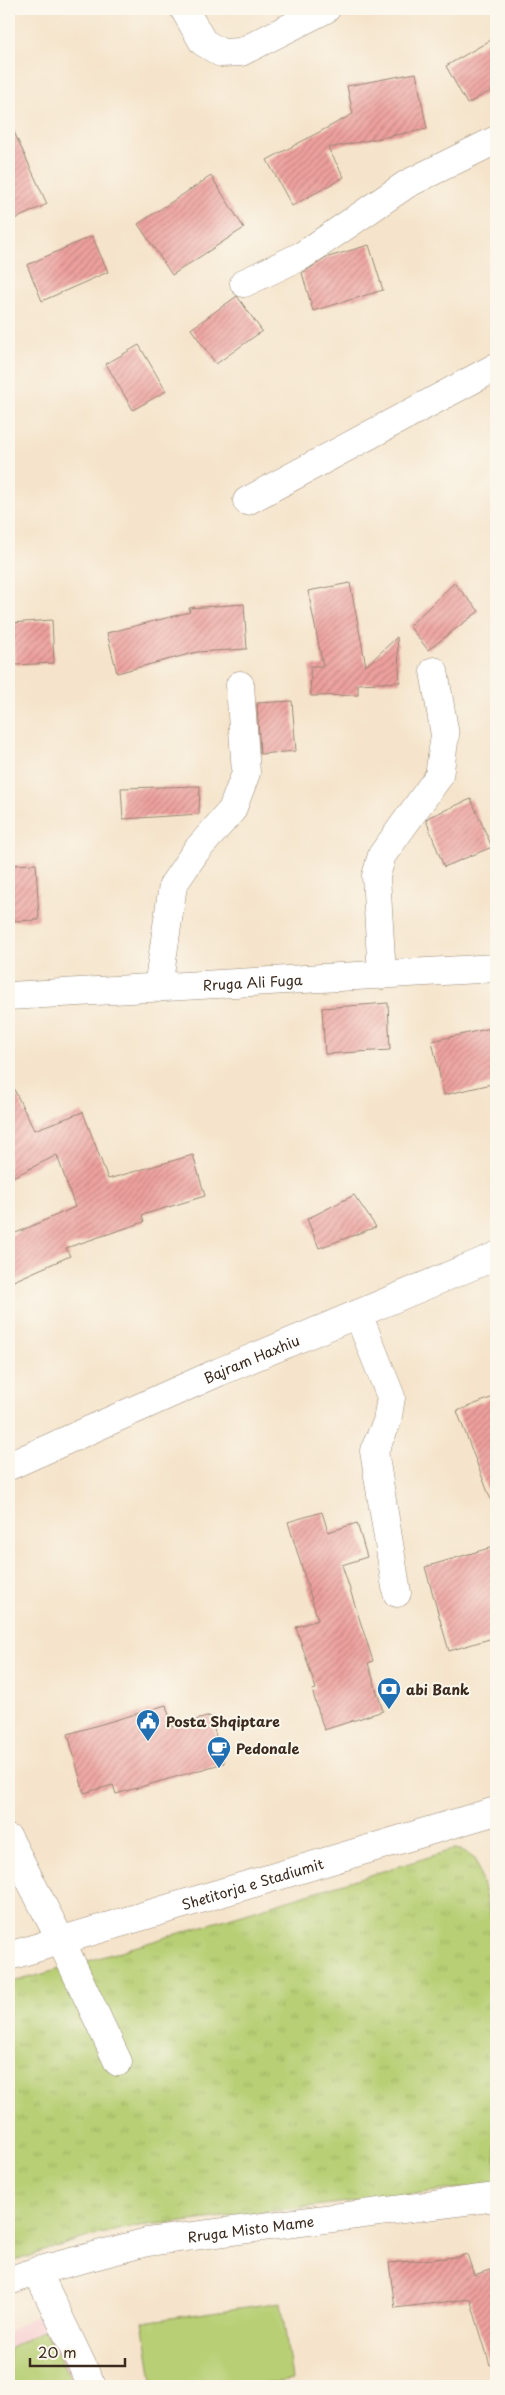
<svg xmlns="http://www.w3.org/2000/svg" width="505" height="2395" font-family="'Playpen Sans',sans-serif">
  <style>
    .built { fill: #f7cfd1 }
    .park { fill: url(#park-tufts); stroke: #7a7c49 }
    .pitch { fill: #b8cf74; stroke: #7a7c49 }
    .building { fill: url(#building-hatch) }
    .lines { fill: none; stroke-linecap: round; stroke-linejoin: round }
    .street-casing { stroke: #988774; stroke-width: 29 }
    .secondary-casing { stroke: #988774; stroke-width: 29 }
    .street { stroke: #fff; stroke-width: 28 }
    .secondary { stroke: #fff; stroke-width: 28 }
    .labels { text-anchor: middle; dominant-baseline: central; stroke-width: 4; stroke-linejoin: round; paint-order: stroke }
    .street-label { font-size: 14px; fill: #3b2a1e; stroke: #fbf7ec }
    .poi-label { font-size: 14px; font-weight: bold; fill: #3b2a1e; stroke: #fbf7ec; text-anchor: start }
  </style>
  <defs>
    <pattern id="park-tufts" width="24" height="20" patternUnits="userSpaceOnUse" patternTransform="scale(1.25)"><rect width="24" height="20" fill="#b8cf74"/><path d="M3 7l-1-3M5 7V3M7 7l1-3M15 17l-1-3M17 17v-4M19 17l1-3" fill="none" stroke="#9fb264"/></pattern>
    <pattern id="building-hatch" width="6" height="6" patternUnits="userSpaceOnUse" patternTransform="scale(1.25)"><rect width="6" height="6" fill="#eea19e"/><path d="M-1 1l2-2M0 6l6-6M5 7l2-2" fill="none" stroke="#c28380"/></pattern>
  </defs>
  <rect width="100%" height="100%" fill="#fbf7ec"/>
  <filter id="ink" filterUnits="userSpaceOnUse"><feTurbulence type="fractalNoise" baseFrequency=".02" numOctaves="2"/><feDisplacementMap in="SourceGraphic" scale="10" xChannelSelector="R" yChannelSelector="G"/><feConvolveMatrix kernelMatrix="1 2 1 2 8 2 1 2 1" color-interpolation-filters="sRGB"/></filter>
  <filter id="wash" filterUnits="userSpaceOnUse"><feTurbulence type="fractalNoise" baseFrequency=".0096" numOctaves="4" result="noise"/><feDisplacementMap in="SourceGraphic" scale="20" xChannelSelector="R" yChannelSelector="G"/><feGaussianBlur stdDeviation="1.12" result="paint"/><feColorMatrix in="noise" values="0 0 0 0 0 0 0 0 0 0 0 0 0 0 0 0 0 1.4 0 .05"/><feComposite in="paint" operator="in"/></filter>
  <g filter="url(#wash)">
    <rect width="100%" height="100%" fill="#f5e4cb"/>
    <path class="built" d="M44 2310 83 2386H9V2331Z"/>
    <path class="park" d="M455 1849 464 1851 476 1860 496 1937V2184L174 2223C118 2224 62 2245 9 2263V1983L72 1966Z"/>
    <g class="pitch">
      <path d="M281 2302 292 2380 252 2386H153L143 2322Z"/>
      <path d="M44 2330 75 2386H9V2349Z"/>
    </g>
    <g id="blocks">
      <g class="building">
        <path d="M496 37V88L467 104 446 66Z"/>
        <path d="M416 73 427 129 328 148 344 177 292 206 267 160 353 114 347 86Z"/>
        <path d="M9 121 47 204 9 222Z"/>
        <path d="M211 176 244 228 172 275 138 224Z"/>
        <path d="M92 236 108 272 42 301 27 265Z"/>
        <path d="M369 245 383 290 313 311 302 273 328 257Z"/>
        <path d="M237 296 262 331 216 364 191 329Z"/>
        <path d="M139 345 166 391 133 410 106 364Z"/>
        <path d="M350 583 366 666 397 637 400 682 358 684V695L311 696 310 666H323L308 591Z"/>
        <path d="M454 583 479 611 428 650 409 626Z"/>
        <path d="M244 604 247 649 197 652 117 673 107 633 190 612 189 608Z"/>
        <path d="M52 620 54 663 15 665 12 623Z"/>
        <path d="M292 701 296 751 260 754 257 703Z"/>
        <path d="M200 786 199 814 123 819 121 788Z"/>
        <path d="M471 799 492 847 444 867 426 820 429 817Z"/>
        <path d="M36 864 39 920 9 921V865Z"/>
        <path d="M388 1003 390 1050 325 1054 322 1008Z"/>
        <path d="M496 1027V1083L444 1095 432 1041Z"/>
        <path d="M9 1079 34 1130 83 1112 108 1179 193 1155 205 1196 142 1215 144 1222 66 1248 70 1256 9 1283V1236L75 1207 57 1155 9 1179Z"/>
        <path d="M354 1195 376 1227 319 1248 307 1219Z"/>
        <path d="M496 1396V1508H494L457 1411Z"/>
        <path d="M322 1512 328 1532 357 1523 367 1557 342 1565 373 1661 368 1663 383 1711 324 1730 312 1690 316 1689 296 1627 318 1620 288 1522Z"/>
        <path d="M496 1546V1637L449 1651 425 1567Z"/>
        <path d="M166 1705 172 1727 210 1716 224 1763 116 1794 113 1785 84 1793 68 1734Z"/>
        <path d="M467 2254 474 2275 496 2268V2364L490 2365 470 2299 395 2308 389 2263 457 2257Z"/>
      </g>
    </g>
  </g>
  <g filter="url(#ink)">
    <use href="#blocks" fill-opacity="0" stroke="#988774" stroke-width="1"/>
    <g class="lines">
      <g class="street-casing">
        <g id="street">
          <path d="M184 9 203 42 221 53 241 52 326 9"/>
          <path d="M244 283 303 255 407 184 496 140"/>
          <path d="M247 501 496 367"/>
          <path d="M382 975 376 876 382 855 439 776 445 735 434 671"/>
          <path d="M158 988 173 885 196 851 232 810 246 773 240 685"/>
          <path id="s1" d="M9 996 496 968"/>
          <path d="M358 1314 391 1397 387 1422 374 1451 397 1593"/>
          <path id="s2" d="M9 1466 219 1372 496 1256"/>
          <path d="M9 1839 61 1941 118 2062"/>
          <path d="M37 2271 92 2386"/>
        </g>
      </g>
      <g class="secondary-casing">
        <g id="secondary">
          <path id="s3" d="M9 1956 496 1811"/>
          <path id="s4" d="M9 2281 37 2271 147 2242 496 2197"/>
        </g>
      </g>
      <use href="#street" class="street"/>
      <use href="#secondary" class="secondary"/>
    </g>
  </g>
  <defs>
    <g id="bank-pin" transform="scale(1.25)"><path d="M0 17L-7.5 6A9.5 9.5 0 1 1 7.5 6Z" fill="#1f6fb2" stroke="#fbf7ec"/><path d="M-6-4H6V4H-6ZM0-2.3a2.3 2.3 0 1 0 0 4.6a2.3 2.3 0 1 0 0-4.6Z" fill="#fff"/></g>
    <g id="civic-pin" transform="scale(1.25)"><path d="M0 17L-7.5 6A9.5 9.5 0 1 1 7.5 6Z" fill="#1f6fb2" stroke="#fbf7ec"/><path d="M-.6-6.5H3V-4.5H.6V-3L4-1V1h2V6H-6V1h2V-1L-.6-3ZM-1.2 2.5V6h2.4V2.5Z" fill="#fff"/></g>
    <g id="cafe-pin" transform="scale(1.25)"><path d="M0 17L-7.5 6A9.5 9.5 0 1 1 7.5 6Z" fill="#1f6fb2" stroke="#fbf7ec"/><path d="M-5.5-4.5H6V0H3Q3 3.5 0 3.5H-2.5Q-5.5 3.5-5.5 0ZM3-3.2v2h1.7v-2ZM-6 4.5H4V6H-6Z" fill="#fff"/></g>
  </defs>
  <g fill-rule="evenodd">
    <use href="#bank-pin" x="389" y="1689"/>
    <use href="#civic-pin" x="148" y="1721"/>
    <use href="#cafe-pin" x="219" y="1748"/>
  </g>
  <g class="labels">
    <g class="street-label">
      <text stroke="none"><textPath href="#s1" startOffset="244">Rruga Ali Fuga</textPath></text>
      <text stroke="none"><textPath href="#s2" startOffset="265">Bajram Haxhiu</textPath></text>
      <text stroke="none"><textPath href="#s3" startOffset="254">Shetitorja e Stadiumit</textPath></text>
      <text stroke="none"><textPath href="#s4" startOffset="248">Rruga Misto Mame</textPath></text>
    </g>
    <g class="poi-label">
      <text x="406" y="1689">abi Bank</text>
      <text x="166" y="1721">Posta Shqiptare</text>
      <text x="236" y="1748">Pedonale</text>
    </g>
  </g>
  <rect width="505" height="2395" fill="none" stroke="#fbf7ec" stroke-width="30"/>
  <path d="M30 2358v8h95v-8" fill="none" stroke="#3b2a1e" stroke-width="2.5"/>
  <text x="38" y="2358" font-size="15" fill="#3b2a1e" stroke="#fbf7ec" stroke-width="4" paint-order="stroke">20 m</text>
</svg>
